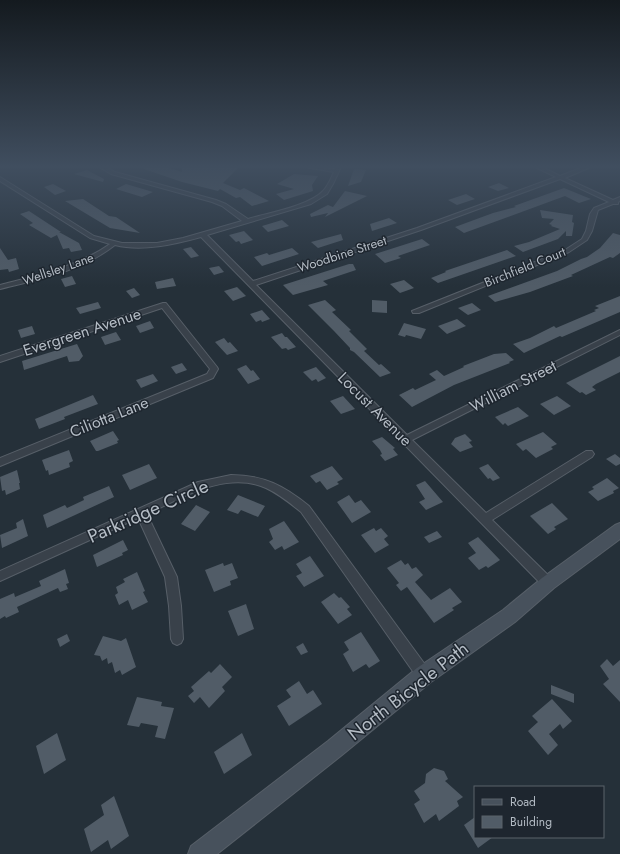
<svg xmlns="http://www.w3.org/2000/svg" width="620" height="854" font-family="Jost,sans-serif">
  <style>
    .building { fill: #515c67 }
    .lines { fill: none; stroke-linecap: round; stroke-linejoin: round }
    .street-casing { stroke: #575f68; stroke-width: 2 }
    .secondary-casing { stroke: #575f68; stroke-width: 2 }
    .street { fill: #39414a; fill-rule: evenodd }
    .secondary { fill: #47515c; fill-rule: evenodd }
    .labels { text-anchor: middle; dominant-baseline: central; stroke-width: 3; stroke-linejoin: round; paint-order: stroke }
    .far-street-label { font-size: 13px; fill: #b4bcc5; stroke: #1e262f }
    .street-label { font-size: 16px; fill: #b4bcc5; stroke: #1e262f }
    .near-street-label { font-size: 19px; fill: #b4bcc5; stroke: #1e262f }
  </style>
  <rect width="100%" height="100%" fill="#253039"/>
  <g class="building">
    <path d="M144 167H166L182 172V167H239L223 183 240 190 244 188 269 201 252 206 240 197 236 198 220 189 218 191 182 182 144 169Z"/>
    <path d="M354 169 366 170 361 182 348 186Z"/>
    <path d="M87 170 104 179 103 182 74 174Z"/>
    <path d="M294 174 318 176 312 185 313 191 284 200 276 194 294 189 277 184Z"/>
    <path d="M499 183 509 188 498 191 488 187Z"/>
    <path d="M53 184 66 191 55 195 44 187Z"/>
    <path d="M126 184 143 189 153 192 142 197 116 189Z"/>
    <path d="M564 188 591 199 579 203 565 196 464 233 455 227 493 213 516 207 514 206Z"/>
    <path d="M345 191 367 196 325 217 328 213 311 217 310 214 328 205 333 207Z"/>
    <path d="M466 194 475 199 457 205 448 200Z"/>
    <path d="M83 199 109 216 116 217 140 233 110 228 65 201Z"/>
    <path d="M540 210 573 215 572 222 574 223 572 236H566V231L558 239 523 252 514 246 529 242 560 229 551 226 552 225 549 224 554 219 542 218Z"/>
    <path d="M29 211 61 232H59L79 243 82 250 71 252 69 248 63 249 57 235 51 238 29 225 33 223 20 214Z"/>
    <path d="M389 218 397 223 372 231 370 224Z"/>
    <path d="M282 220 289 226 268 232 262 226Z"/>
    <path d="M244 231 253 240 241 244 239 241 236 242 229 235Z"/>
    <path d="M613 233 620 235V253L613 258 610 257 571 275 573 276 530 292 495 302 488 296 557 271 581 259 587 257 600 248Z"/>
    <path d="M341 234 343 240 318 248 311 242Z"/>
    <path d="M422 239 430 245 398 256 401 258 385 263 375 254Z"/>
    <path d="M191 247 199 256 191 258 183 249Z"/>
    <path d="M0 248 8 260 16 258 19 269 9 272 8 269 0 270Z"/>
    <path d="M292 248 299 254 262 266 254 257 267 253 269 255Z"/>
    <path d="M507 250 516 256 438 283 431 278 446 272 445 271Z"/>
    <path d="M349 264H353L356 270 323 281 328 285 293 295 283 285Z"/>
    <path d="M219 266 224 272 214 275 209 268Z"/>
    <path d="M72 276 76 284 65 287 61 279Z"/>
    <path d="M173 278 176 286 157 289 155 282Z"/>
    <path d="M404 280 414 288 400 293 390 284Z"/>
    <path d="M237 287 246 296 233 301 224 291Z"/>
    <path d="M134 288 140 295 132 298 126 291Z"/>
    <path d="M620 296V312L562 337 560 336 524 353 513 344 530 338 554 326 556 328 596 311 594 310 599 308 595 306Z"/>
    <path d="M325 300 336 310 332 312 351 330 349 331 367 349 364 351 379 365 381 364 391 373 380 377 354 352 350 350V348L334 331 308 305Z"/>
    <path d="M372 300 387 301V313L372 312Z"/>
    <path d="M98 302 101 308 80 314 76 308Z"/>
    <path d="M472 303 481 310 468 315 458 308Z"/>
    <path d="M262 310 270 319 262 322 261 320 256 322 250 314Z"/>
    <path d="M457 319 466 326 447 334 438 326Z"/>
    <path d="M150 321 154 328 140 333 136 326Z"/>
    <path d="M404 323 426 329 421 339 406 335 405 337 398 335Z"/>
    <path d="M32 326 35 334 21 338 18 330Z"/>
    <path d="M116 332 121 340 105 345 101 337Z"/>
    <path d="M282 333 285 337H287L296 347 288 350 286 348 282 349 271 337Z"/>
    <path d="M224 338 228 343 230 342 238 351 227 355 215 342Z"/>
    <path d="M77 344 83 356 79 361 69 362 67 356 24 370 22 361Z"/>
    <path d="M506 353 514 360 509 362 510 363 454 385 412 407 399 395 413 388 415 390 436 380 429 374 437 370 444 376 464 367 463 366 494 354Z"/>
    <path d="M620 356V372L596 384 592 387 596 390 586 395 582 392 580 393 566 383Z"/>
    <path d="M182 363 187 370 176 374 171 367Z"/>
    <path d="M246 365 251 371 253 370 260 379 248 384 237 369Z"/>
    <path d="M316 367 326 378 318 382 316 379 312 381 303 372Z"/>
    <path d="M153 374 158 381 141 388 136 380Z"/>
    <path d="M93 395 98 404 64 417 65 419 39 429 35 419Z"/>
    <path d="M343 396 355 409 341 414 330 401Z"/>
    <path d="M557 396 571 406 554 415 540 404Z"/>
    <path d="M518 407 529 416 508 426 505 423 503 425 495 417Z"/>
    <path d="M113 431 119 440 117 441 118 443 98 451H96L90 441Z"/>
    <path d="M543 432 557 444 551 447 553 449 536 458 526 449 523 451 516 444Z"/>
    <path d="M465 434 472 441 469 442 473 447 460 452 451 444 455 438Z"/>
    <path d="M382 437 395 448 393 449 398 455 385 461 380 455 382 454 380 450 372 441Z"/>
    <path d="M69 450 73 461 69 463 70 467 49 475 48 470 46 471 42 460Z"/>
    <path d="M615 454 620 458V464L616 466 606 459Z"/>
    <path d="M149 464 157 478 130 490 122 475Z"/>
    <path d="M488 464 500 478 493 481 490 478 488 479 479 468Z"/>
    <path d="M332 466 343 479 337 482 339 484 327 490 320 481 316 483 310 476Z"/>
    <path d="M17 470 20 483H19L20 489 6 495 5 490 2 491 0 477Z"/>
    <path d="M607 478 619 488 613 491 614 493 598 501 588 492 594 489 592 487Z"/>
    <path d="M425 481 443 502 426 510 419 502 425 499 416 485Z"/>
    <path d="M109 486 114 497 47 528 43 515 65 505 67 508 84 500 83 497Z"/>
    <path d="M238 495 265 506 258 517 241 510 238 514 227 510Z"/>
    <path d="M349 495 355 503 361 500 371 512 352 523 337 502Z"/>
    <path d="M552 503 568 519 554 527 556 529 548 534 530 516Z"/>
    <path d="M196 505 210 512 195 531 181 524Z"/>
    <path d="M23 519 28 536 2 548 0 535 17 528 16 523Z"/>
    <path d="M284 521 299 542 284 550 282 546 275 550 269 542 273 539 269 529Z"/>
    <path d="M374 528 376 531 381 528 388 536 384 539 389 545 375 553 361 535Z"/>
    <path d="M437 531 442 537 429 543 424 537Z"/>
    <path d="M478 537 500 560 488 568 486 566 479 570 468 558 476 553 468 543Z"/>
    <path d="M123 540 128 550 122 553 123 555 97 567 93 555Z"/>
    <path d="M310 556 324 576 304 587 296 576 302 573 296 564Z"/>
    <path d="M401 560 405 565 408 563 412 569 416 567 423 575 415 582 431 600 450 588 462 602 452 608 454 610 434 623 407 587 401 591 396 585 399 583 387 568Z"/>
    <path d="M223 563 224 566 232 563 238 578 230 581 231 585 214 592 205 570Z"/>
    <path d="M65 569 69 583 66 584 68 589 60 592 58 588 17 607 19 612 6 618 5 616 0 619V599L14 593 15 597 41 586 39 581Z"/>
    <path d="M137 572 145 591 143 592 148 602 132 610 128 600 119 605 115 595 118 593 116 587 125 582 123 579Z"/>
    <path d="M334 593 339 598 341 597 350 607 347 609 352 615 338 624 321 602Z"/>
    <path d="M246 604 254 629 238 636 228 611Z"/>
    <path d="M361 632 380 661 369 668 366 664 353 672 343 654 349 650 344 642Z"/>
    <path d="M67 634 70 641 60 647 57 639Z"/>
    <path d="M103 636 121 641 126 638 136 667 122 675 120 670 115 673 112 662 108 664 107 658 102 661 100 656 94 655Z"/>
    <path d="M303 643 308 652 301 655 296 647Z"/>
    <path d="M607 659 613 666 620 660V702L603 684 609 679 600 666Z"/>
    <path d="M220 664 232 677 222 687 225 691 209 708 200 697 194 703 188 696 194 691 191 687 209 671 211 673Z"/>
    <path d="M299 681 307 694 313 690 322 704 289 726 277 706 291 697 286 690Z"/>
    <path d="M551 685 574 694V703L551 694Z"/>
    <path d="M137 697 162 702 161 706 174 708 165 739 155 737 158 726 141 723 139 727 127 725Z"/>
    <path d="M552 699 572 721 563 729 560 724 549 734 558 745 548 755 528 731 538 722 532 716Z"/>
    <path d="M57 733 66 760 44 774 36 746Z"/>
    <path d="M242 733 252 755 224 774 214 752Z"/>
    <path d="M434 768 444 771 448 779 445 781 463 797 457 801 459 806 439 821 436 814 424 823 414 804 420 800 414 791 425 783 426 774Z"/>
    <path d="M114 796 129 836 111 849 108 840 91 852 84 829 104 815 101 805Z"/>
    <path d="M475 817V837H493L478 848 464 825Z"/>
  </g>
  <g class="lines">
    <g class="street-casing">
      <g id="street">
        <path d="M99 167H106L115 172 216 200 226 204 248 219C268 213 309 206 323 191 328 186 331 178 334 172L305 167 335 169 336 167H341L333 184 327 194 311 204 207 235 253 281 417 228 556 177 535 167H542L560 176 583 167H591L565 178 613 200 620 197V201L618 202V204H613L598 210 592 231 587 240 569 252 419 313H413L412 311 565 250 582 239 586 231 590 214 594 208 609 202 560 179 421 230 256 285 407 435 620 330V335L412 440 486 513 586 451H592L594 454 592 457 492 520 552 579 554 583 552 587 548 588 544 587 201 237C176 244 142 252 115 245 82 271 40 279 0 289V285C38 275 77 267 110 244L90 238 0 181V177L94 236 122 243H157L183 238 242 221 222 206 212 202 111 174Z"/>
        <path d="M163 303H166L217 367 218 369 213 378 0 466V458L207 374 210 369 162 308 0 362V356Z"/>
        <path d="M231 475C264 475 284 486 309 506L429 670 430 675 429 680 424 681 419 680 301 512C290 503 279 494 266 488 226 470 182 498 147 514L177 577 181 606 183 639 181 643 177 645 173 643 171 639 169 606 165 577 138 518 0 581V571L198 482Z"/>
      </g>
    </g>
    <g class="secondary-casing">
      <path id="secondary" d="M620 523V539L554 588 515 622 431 682 342 755 217 854H188L191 846 328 741 417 668 503 610 542 578 615 525Z"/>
    </g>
    <use href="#street" class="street"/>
    <use href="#secondary" class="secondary"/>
  </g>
  <linearGradient id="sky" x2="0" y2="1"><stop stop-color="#141a1f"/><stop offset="0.58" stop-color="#404e5f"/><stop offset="1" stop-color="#404e5f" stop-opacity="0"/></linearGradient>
  <rect width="620" height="287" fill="url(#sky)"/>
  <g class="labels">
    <g class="far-street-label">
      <text transform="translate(342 254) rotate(-18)">Woodbine Street</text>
      <text transform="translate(525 267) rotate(-22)">Birchfield Court</text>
      <text transform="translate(58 269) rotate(-19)">Wellsley Lane</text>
    </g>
    <g class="street-label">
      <text transform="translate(82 332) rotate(-18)">Evergreen Avenue</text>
      <text transform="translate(513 386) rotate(-27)">William Street</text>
      <text transform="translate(375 409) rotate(45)">Locust Avenue</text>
      <text transform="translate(109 417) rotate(-22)">Ciliotta Lane</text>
    </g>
    <g class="near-street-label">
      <text transform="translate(148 511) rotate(-24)">Parkridge Circle</text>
      <text transform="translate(408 691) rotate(-38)">North Bicycle Path</text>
    </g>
  </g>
  <rect x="474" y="786" width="130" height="52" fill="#1e262f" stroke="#5a626b"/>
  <rect x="482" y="799" width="20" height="6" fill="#47515c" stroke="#5a626b"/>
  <text x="510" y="806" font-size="12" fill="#b4bcc5">Road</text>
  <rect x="482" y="816" width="20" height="12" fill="#515c67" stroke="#5a626b"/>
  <text x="510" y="826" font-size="12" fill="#b4bcc5">Building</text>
</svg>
